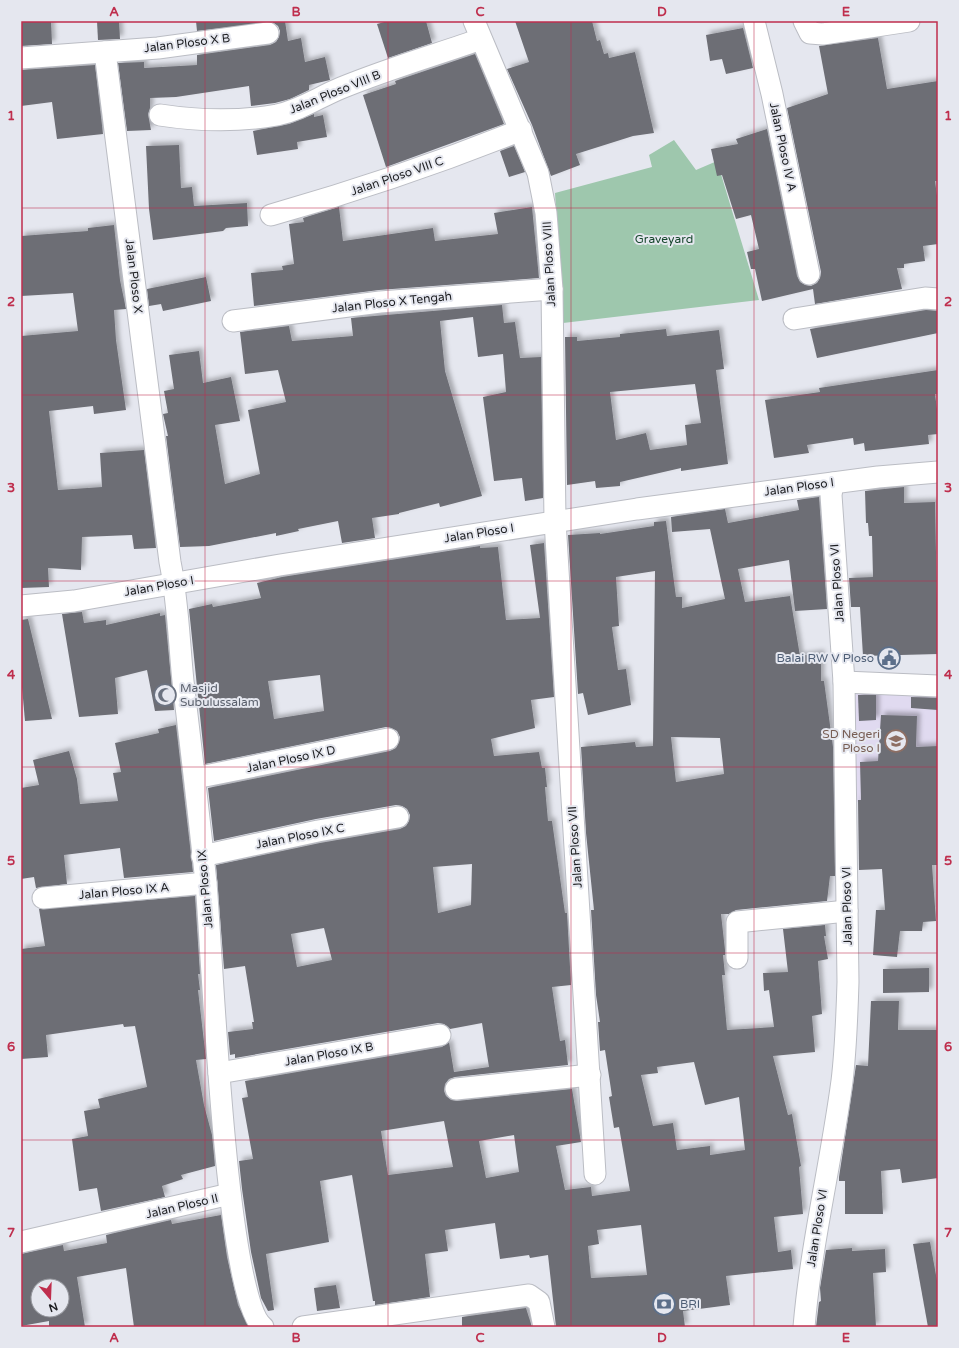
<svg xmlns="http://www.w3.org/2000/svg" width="959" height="1348" font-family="'Varela Round',sans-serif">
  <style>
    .education { fill: #e0daf0 }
    .green { fill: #9ec7ad }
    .building { fill: #6d6e75; fill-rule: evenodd; filter: url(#shadow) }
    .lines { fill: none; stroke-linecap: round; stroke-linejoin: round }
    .minor-casing { stroke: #bbbdc4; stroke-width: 23 }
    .minor { stroke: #fff; stroke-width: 21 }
    .grid { fill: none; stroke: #bf2e4d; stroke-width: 1; stroke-opacity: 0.55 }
    .labels { text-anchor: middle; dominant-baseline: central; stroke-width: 4; stroke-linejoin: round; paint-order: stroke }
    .street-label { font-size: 12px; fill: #1d1e21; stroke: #e5e7ef }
    .park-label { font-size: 12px; fill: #17472d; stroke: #e5e7ef }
    .service-label { font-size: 12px; fill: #4e5e75; stroke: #e5e7ef; text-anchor: end }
    .worship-label { font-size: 12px; fill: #5b616d; stroke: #e5e7ef; text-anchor: start }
    .education-label { font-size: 12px; fill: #785e54; stroke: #e5e7ef; text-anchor: end }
    .neatline { fill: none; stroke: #bf2e4d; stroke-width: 1.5 }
    .grid-label { font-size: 13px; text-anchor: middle; font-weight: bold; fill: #bf2e4d }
  </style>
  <defs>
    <filter id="shadow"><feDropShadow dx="3.5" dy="-3.5" stdDeviation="2" flood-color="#0004"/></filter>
  </defs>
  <rect width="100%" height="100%" fill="#e5e7ef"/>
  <path class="education" d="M852 679 938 682V799L854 802Z"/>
  <path class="green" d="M674 140 696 170 717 161 759 300 563 323 555 193 652 167 649 155Z"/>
  <g class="building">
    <path d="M21 21H51L52 44 21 46Z"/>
    <path d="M97 21H119L120 39 98 40Z"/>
    <path d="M196 21H285L288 41 301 38 305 62 325 57 330 80 309 85V90L290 99 275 103 251 106 249 86 176 97 150 98V108L148 114 151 130 127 131 118 63 144 62V68L197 65V55L270 45 276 42 279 37 280 31 278 26 272 22 197 31Z"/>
    <path d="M388 21H426L432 43 388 58 377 24Z"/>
    <path d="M515 21H592L597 41 600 40 604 54 608 53 609 58 635 52 654 133 633 136 576 154 580 165 551 176 532 125 507 69 529 62Z"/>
    <path d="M743 28 753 68 726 74 722 59 710 61 706 35Z"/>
    <path d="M878 38 887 89 938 81V181H935L938 203V244L923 246 925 261 904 264V268H897L902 289 815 304 813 289 762 301 755 269H751L747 252 759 249 751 215 736 219 722 175 717 176 711 149 738 144 736 139 767 129 797 276 800 282 805 285 811 286 817 283 820 278 821 272 787 108 828 94 819 46Z"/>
    <path d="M475 54 504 124 386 167 363 95 396 84 395 81Z"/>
    <path d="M95 65 103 134 57 139 52 102 21 106V70Z"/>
    <path d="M314 114V117L323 115 327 137 297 142 298 149 257 155 253 131 289 124Z"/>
    <path d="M179 145 181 188 192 187 194 206 247 203 248 226 226 228 223 231 153 240 149 209 146 146Z"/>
    <path d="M514 146 525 172 509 177 500 151Z"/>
    <path d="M339 207 343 241 433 228 435 241 498 234 494 213 532 207 539 278 379 290 254 306 251 273 283 270 282 266 294 264 289 224 304 222 303 218Z"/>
    <path d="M114 225 120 280 126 309 114 310 116 340 126 410 94 414 93 406 49 411 58 490 102 487 100 453 144 450 156 548 134 549 132 535 82 537 81 570 48 568 49 587 21 588V336L78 331 73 293 21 296V236L88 231V228Z"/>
    <path d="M206 277 211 301 163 311 161 304 149 306 147 289Z"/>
    <path d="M502 305 504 323 515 322 520 358 541 357 543 498 525 501 522 478 494 481 483 397 506 392 503 354 478 357 473 317 440 321 445 371 482 496 440 507 439 503 399 513V514L372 518 375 538 342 543 338 521 298 529 299 531 276 536V533L209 546 180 547 166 436H168L163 414 168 413 164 391 174 389 169 355 199 351 203 383 231 377 240 421 215 425 225 484 260 474 248 410 286 402 278 370 245 374 240 332 289 326 292 341 353 336 351 318Z"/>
    <path d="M926 310 938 311V333L817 358 810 329Z"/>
    <path d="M666 329 667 336 719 330 724 369 716 370 728 464 681 471V468L620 482V486L596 488 595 481 567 485 565 337H577V341L620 337V334ZM695 384 701 423 685 425 687 445 650 450 646 433 616 440 610 392Z"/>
    <path d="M938 370V394H935L938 417V434L928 435 929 444 865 451 864 443 854 445 853 438 807 445 809 453 774 458 765 400 820 392 819 388Z"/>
    <path d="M904 487V503L935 502 938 654 863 656 860 607H851L849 578 873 577 872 536H869L868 523H866L865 491Z"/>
    <path d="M819 497 827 609 795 611 789 560 738 569 745 602 790 596 800 656 821 653V681H824L833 747 835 876H830L827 901 736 910 729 914H721L725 950V955H723L725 975H722L727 1030 774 1027 769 990 764 991 763 973 788 972 783 929 825 925 826 936H824L828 959 818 961 822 1014 812 1016 815 1052 773 1056 788 1115 792 1114 801 1166 799 1167 803 1214 774 1217 778 1252 791 1250 793 1269 726 1276 730 1305 683 1311 685 1327H556L548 1255 530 1258 529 1255 500 1259 495 1223 445 1230 448 1251 425 1254 430 1297 375 1305V1301H373L352 1175 320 1181 329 1242 266 1254 274 1310 268 1311 261 1298 251 1252 242 1189 239 1161 253 1159 242 1098 248 1097 245 1081 442 1047 449 1042 454 1072 489 1067 482 1023 450 1029 444 1024 438 1023 235 1058V1054L230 1055 228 1032 253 1029 252 1022H254L245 966 224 969 216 865 320 843 400 829 406 826 409 821 410 815 407 809 402 806 396 805 316 819 214 841 208 788 390 751 396 748 399 742 400 737 397 731 391 728 386 727 205 764 189 609 212 604 213 607 261 598 257 583 282 577 480 546V548L498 547 506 620 540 618 530 545 544 543 554 697 531 700 535 728 491 739 494 756 539 752 542 768H545L547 787H545L548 821H552L565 913H567L571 985 552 987 560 1041 565 1040 568 1065 455 1077 449 1079 445 1084 444 1091 446 1096 451 1100 457 1101 572 1089 581 1142 556 1146 565 1190 591 1187 592 1196 630 1191 619 1127 614 1128 609 1097 612 1096 605 1050 600 1051 598 1022H600L596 995 591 910H594L586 833 581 747 635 742 636 747 653 746 655 571 616 577 619 626 612 627 618 670 626 669 631 705 588 715 583 693 578 694 568 535 600 533V534L654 526V522L666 521 676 597H682V608L725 599 710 529 672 532 671 517 725 509 728 523 799 510 797 500ZM320 675 324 711 274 719 268 681ZM671 737 720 738 724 774 676 782ZM472 864 471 905 438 913 433 867ZM324 928 332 960 297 967 291 934ZM694 1062 705 1105 739 1097 745 1150 710 1155V1146L677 1150 673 1123 653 1126 641 1075 658 1073 657 1067ZM444 1121 453 1167 388 1175 381 1131ZM514 1135 519 1172 486 1178 479 1141ZM641 1225 647 1275 591 1278 588 1246 599 1244 597 1230Z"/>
    <path d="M82 612 84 623 106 620V625L160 613V616L165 615 174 710 155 711 147 670 115 678 118 714 79 717 62 614Z"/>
    <path d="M28 619 52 719 25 721 21 676V620Z"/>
    <path d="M858 695H876V720L859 721Z"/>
    <path d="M911 697 938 698V710L911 708Z"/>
    <path d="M881 715 917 716 916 747 938 746V865H932L936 921 923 922 922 931H900L897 957 873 955 876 910H885L882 869 859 870 858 800H861L860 762 878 761Z"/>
    <path d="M176 725 193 872 124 878 120 848 64 855 67 884 36 888 34 877 21 879V788L39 785 33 760 69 751 77 779 80 804 118 801 113 773 121 772 115 743 159 733 158 729Z"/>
    <path d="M195 896 200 974H198L200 990H198L206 1059 196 1060 204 1105 212 1135 215 1166 181 1175 183 1179 162 1186 165 1197 101 1211 97 1188 79 1191 72 1139 88 1136 84 1111 100 1108 98 1099 147 1087 135 1026 124 1027 123 1024 46 1035 48 1057 21 1059V949L45 946 39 909Z"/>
    <path d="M929 968V992L883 993V969Z"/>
    <path d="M871 1001H899L898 1030H938V1178L902 1183 900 1169 881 1171 883 1214H845V1181H839V1177L856 1065 868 1066Z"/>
    <path d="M221 1215 227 1257 238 1305 249 1327H134L126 1268 77 1277 85 1327H49V1321L21 1326V1254L63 1245 64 1251 107 1243 106 1235 171 1220 172 1224ZM38 1286H62V1310H38Z"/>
    <path d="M930 1242 938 1286V1327H928L913 1244Z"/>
    <path d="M852 1248V1251L885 1249 886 1272 873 1273 876 1327H816L819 1302 821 1301 820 1288 826 1250Z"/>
    <path d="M336 1285 340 1308 317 1311 314 1288Z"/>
    <path d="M526 1308 532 1327H462V1317Z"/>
  </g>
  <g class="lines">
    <g class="minor-casing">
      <g id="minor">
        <path d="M474 21 538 173 546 213 552 289 555 521 595 1174"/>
        <path d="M754 21 772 94 809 274"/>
        <path d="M804 21 810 33 823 34 909 21"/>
        <path d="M105 52 170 562C178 601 179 642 183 681 191 749 199 815 206 883 212 948 225 1298 263 1327"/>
        <path d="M21 58 158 48 268 33"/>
        <path d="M160 115C199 121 238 122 277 115 301 110 319 97 341 88 387 69 435 55 481 39"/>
        <path d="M271 215C356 191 439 163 521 130"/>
        <path d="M794 319 925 298 938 299"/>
        <path d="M233 321 380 302 552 289"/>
        <path d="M21 606 74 601 280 565 637 509 878 477 938 472"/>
        <path d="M844 682 938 686"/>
        <path d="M195 778 388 739"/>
        <path d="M202 856 318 831 398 817"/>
        <path d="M43 898 206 883"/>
        <path d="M737 958V922L847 911"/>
        <path d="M219 1073 440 1035"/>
        <path d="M456 1089 590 1075"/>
        <path d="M21 1242 230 1194"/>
        <path d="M303 1327 529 1295 539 1302 544 1327"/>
        <path d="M804 1327C811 1244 831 1164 842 1081 846 1048 847 1015 848 982L844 682 831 495 833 483"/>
      </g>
    </g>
    <use href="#minor" class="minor"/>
  </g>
  <path class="grid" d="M205 21V1327M388 21V1327M571 21V1327M754 21V1327M21 208H938M21 395H938M21 581H938M21 767H938M21 953H938M21 1140H938"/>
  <defs>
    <g id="civic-ring" transform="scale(1.15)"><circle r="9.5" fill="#e5e7ef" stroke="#5c6f8a" stroke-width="1.5"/><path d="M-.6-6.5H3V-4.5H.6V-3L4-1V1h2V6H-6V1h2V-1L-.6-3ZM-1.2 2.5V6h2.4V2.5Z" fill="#5c6f8a"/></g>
    <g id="mosque-ring" transform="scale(1.15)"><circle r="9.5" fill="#e5e7ef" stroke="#6b7280" stroke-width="1.5"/><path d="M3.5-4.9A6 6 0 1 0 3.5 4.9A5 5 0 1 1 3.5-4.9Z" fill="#6b7280"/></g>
    <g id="school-ring" transform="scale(1.15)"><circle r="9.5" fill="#e5e7ef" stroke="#8d6e63" stroke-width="1.5"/><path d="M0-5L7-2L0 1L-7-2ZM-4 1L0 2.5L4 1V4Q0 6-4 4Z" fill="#8d6e63"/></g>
    <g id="bank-ring" transform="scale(1.15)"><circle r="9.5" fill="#e5e7ef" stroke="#5c6f8a" stroke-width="1.5"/><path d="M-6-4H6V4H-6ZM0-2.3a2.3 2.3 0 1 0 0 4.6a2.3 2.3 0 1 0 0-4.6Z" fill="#5c6f8a"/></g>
  </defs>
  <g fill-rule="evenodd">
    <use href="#civic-ring" x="889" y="658"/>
    <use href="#mosque-ring" x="165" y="695"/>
    <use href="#school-ring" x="896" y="741"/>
    <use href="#bank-ring" x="664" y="1304"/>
  </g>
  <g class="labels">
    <g class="street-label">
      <text transform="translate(187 43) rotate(-7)">Jalan Ploso X B</text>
      <text transform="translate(335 92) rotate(-22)">Jalan Ploso VIII B</text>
      <text transform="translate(783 147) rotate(78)">Jalan Ploso IV A</text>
      <text transform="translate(397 176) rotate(-19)">Jalan Ploso VIII C</text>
      <text transform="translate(549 264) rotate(-93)">Jalan Ploso VIII</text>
      <text transform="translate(134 276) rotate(83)">Jalan Ploso X</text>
      <text transform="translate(392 302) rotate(-6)">Jalan Ploso X Tengah</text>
      <text transform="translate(799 487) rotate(-8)">Jalan Ploso I</text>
      <text transform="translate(479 533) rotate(-9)">Jalan Ploso I</text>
      <text transform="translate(837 583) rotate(-94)">Jalan Ploso VI</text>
      <text transform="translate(159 586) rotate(-10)">Jalan Ploso I</text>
      <text transform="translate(291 759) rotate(-12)">Jalan Ploso IX D</text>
      <text transform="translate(300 836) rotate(-11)">Jalan Ploso IX C</text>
      <text transform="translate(575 847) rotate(-94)">Jalan Ploso VII</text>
      <text transform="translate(205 889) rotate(-95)">Jalan Ploso IX</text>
      <text transform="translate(124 891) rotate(-5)">Jalan Ploso IX A</text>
      <text transform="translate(847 906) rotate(-91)">Jalan Ploso VI</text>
      <text transform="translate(329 1054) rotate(-10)">Jalan Ploso IX B</text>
      <text transform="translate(182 1206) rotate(-13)">Jalan Ploso II</text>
      <text transform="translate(817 1228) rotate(-81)">Jalan Ploso VI</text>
    </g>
    <g class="park-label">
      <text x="664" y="239">Graveyard</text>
    </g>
    <g class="service-label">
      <text x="874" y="658">Balai RW V Ploso</text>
      <text x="680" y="1304" text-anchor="start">BRI</text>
    </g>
    <g class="worship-label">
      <text x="180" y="688">Masjid<tspan x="180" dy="14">Subulussalam</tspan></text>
    </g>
    <g class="education-label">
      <text x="880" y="734">SD Negeri<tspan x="880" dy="14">Ploso I</tspan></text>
    </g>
  </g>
  <rect width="959" height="1348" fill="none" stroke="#e5e7ef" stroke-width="44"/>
  <g transform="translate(50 1298) rotate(161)"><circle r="19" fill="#e5e7ef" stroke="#95979d"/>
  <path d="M0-3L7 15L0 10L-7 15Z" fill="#bf2e4d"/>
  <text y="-6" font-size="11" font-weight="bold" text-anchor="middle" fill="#1d1e21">N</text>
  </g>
  <rect x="22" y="22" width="915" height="1304" class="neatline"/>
  <g class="grid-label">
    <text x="114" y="16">A</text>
    <text x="296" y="16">B</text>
    <text x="480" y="16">C</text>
    <text x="662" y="16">D</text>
    <text x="846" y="16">E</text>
    <text x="11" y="120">1</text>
    <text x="948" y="120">1</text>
    <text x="11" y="306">2</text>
    <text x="948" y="306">2</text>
    <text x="11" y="492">3</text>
    <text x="948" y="492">3</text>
    <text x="11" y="679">4</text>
    <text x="948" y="679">4</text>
    <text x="11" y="865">5</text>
    <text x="948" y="865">5</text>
    <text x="11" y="1051">6</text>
    <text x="948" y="1051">6</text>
    <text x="11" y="1237">7</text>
    <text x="948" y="1237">7</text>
    <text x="114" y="1342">A</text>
    <text x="296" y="1342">B</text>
    <text x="480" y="1342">C</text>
    <text x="662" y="1342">D</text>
    <text x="846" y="1342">E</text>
  </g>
</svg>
